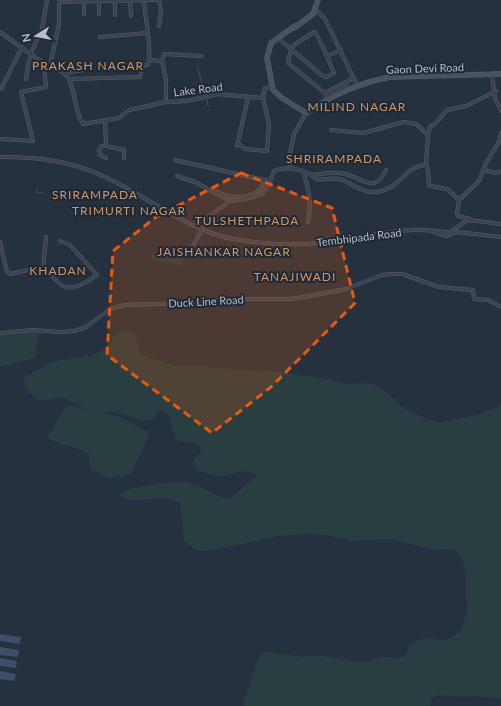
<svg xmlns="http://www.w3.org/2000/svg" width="501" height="706" font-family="Lato,sans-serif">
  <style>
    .green { fill: #283e40 }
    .water { fill: #3c4e68 }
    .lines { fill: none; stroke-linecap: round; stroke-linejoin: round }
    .stream { stroke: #3c4e68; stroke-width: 1 }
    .street-tunnel { stroke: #3c4654; stroke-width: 3; stroke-dasharray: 3 1.5; stroke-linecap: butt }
    .street-casing { stroke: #58616d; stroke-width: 4 }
    .secondary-casing { stroke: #58616d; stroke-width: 5.5 }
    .street { stroke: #3a434f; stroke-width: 3 }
    .secondary { stroke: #485262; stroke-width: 4.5 }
    .marked { fill: #e8590c; fill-opacity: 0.2; stroke: #e8590c; stroke-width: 3; stroke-dasharray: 8 5; stroke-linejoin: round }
    .labels { text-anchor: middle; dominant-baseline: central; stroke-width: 4; stroke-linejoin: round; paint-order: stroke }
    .street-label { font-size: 11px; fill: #b7beca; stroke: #1f2835 }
    .neighbourhood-label { font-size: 12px; letter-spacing: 1px; fill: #d29769; stroke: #1f2835 }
  </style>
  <rect width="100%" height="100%" fill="#26313f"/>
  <g class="green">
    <path d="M151 255 182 256V265L150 260Z"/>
    <path d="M126 330 135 333 141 355 176 366H205L235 370 271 371 315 377 343 383 372 384 389 394 403 408 430 420 440 422 469 417 496 408 501 404V699C479 695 458 698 436 695L431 699 430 706H244V701L257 661 262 653 269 652 303 657 317 655 352 661H366L383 657 400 658 407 653 409 646 416 640 429 638 443 640 450 639 461 630 468 609 466 598V574L462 558 455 550 430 549 394 540 384 539 353 541 326 535 308 534 278 536 215 550 201 551 194 549 184 540 180 503C159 490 139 508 120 496 126 485 177 481 189 483 205 485 212 498 229 499L257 476C248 465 235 475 223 476 214 477 204 473 195 469L193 462 201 452 200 446C193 440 184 444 176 440L169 417 162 411H159L153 420C136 424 121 408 103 413L120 417 150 433 131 474 108 478 90 469 89 453 47 439 66 405 85 409C79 406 72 401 66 398 53 394 41 410 28 390 25 386 23 383 25 378L50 362 94 355 109 345 118 332Z"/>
    <path d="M39 331 35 358 0 367V335Z"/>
  </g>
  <g class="water">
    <path d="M0 634 21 637 20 644 0 641Z"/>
    <path d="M0 647 19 650 18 657 0 655Z"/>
    <path d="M0 658 17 661 16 668 0 666Z"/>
    <path d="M0 671 16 674 14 681 0 679Z"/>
  </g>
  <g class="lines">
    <g class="stream">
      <path d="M197 66 205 94"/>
      <path d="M207 99 208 106"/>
      <path d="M209 109V110"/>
      <path d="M37 189V193L42 192 43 194"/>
    </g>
    <path class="street-tunnel" d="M201 231 207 218"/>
    <g class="street-casing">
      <g id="street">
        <path d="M144 0H159L161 12 159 26"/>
        <path d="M84 1V14"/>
        <path d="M99 1V14"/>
        <path d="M115 1V15"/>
        <path d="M130 1 131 16"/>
        <path d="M59 2 144 0C145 20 151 40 149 60L162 61 166 80V102"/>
        <path d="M315 9 325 19 358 87"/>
        <path d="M0 32C16 43 32 56 49 66 57 70 64 70 69 79 76 93 74 111 83 124L119 118 129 110 166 102 187 101 217 94 263 98 265 88 271 87"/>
        <path d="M100 37 148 33"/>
        <path d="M279 39 323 76 327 77 334 73 327 56"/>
        <path d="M31 53 42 29 47 0"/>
        <path d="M162 61 164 54 202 56"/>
        <path d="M118 65H148L149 60"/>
        <path d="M50 66 59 24V1"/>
        <path d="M64 73 84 70"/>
        <path d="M492 75 495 98 501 111"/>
        <path d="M26 79 29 61 32 54"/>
        <path d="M69 79 140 77 143 65"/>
        <path d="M1 89 22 47"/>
        <path d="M324 93 354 78"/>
        <path d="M331 98 288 63 291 49 294 45 314 32 316 33 327 56 341 50"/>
        <path d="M325 99 347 87 345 82"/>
        <path d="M105 120 106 146 124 150V158"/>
        <path d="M331 130 363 133 404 122 416 124 428 135 426 165 428 169 429 185 430 186 447 189 459 200"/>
        <path d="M428 135 430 127 436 123 447 110 466 106 496 91"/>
        <path d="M0 139 33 141 21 92 46 87 44 62"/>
        <path d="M238 143 245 149 267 151 269 124 263 98"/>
        <path d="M106 146H102L99 150 100 155 106 158"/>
        <path d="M237 146 248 98"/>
        <path d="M0 157C46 157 78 162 119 184 156 203 191 231 233 239 256 243 281 245 305 244 353 241 400 223 449 233L466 221 469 220 501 224"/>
        <path d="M175 160 269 181"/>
        <path d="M290 168V154L294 134 306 113"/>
        <path d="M483 170 496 173 501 171"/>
        <path d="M304 173C309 194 312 200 308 222"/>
        <path d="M311 175C321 174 334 171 345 174 363 178 374 195 386 170"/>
        <path d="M177 176 195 182 230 201"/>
        <path d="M214 190C226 198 245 200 258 191 261 189 263 184 265 181"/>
        <path d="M207 218 230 201 245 199 262 194 268 186 274 171C285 166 299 169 310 174 312 175 315 179 317 179 324 181 332 177 339 179 351 182 360 192 373 192 400 192 403 166 426 165"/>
        <path d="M470 219 458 216 457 214 459 200 479 181 486 163 499 142 501 133"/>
        <path d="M432 231 446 236 457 232 501 237"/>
        <path d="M0 242 7 272 10 274C21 272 33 267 44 270 50 273 53 278 58 282 70 295 86 282 97 275L70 245 60 241"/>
        <path d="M191 250 201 231"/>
        <path d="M43 270 46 237"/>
        <path d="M0 333 32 330 61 332 75 331 86 327 110 309 124 305 195 303 229 299H290L310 296 346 289 382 275 390 274H402L439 287 473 290 474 299 488 300 501 307"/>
      </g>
    </g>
    <g class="secondary-casing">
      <g id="secondary">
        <path d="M295 26 271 43 267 58 273 90 282 98 306 113C330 96 361 82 391 77L501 74"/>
        <path d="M294 28 313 14 318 0"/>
      </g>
    </g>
    <use href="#street" class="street"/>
    <use href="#secondary" class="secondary"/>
  </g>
  <path class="marked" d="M241 173 332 208 355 303 271 387 212 433 107 355 113 251 156 217Z"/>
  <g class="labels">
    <g class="street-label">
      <text transform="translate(425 68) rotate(-2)">Gaon Devi Road</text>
      <text transform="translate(198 89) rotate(-7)">Lake Road</text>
      <text transform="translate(359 237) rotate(-7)">Tembhipada Road</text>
      <text transform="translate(206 301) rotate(-3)">Duck Line Road</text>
    </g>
    <g class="neighbourhood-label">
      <text x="88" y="65">PRAKASH NAGAR</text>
      <text x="357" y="106">MILIND NAGAR</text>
      <text x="334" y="158">SHRIRAMPADA</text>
      <text x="95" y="194">SRIRAMPADA</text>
      <text x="129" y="210">TRIMURTI NAGAR</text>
      <text x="247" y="220">TULSHETHPADA</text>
      <text x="224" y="251">JAISHANKAR NAGAR</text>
      <text x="58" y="270">KHADAN</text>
      <text x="295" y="276">TANAJIWADI</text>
    </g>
  </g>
  <g transform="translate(36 36) rotate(259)" stroke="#1f2835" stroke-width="3" paint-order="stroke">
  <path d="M0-3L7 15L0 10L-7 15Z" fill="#b7beca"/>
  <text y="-6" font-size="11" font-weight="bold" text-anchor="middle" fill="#b7beca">N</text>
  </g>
</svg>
